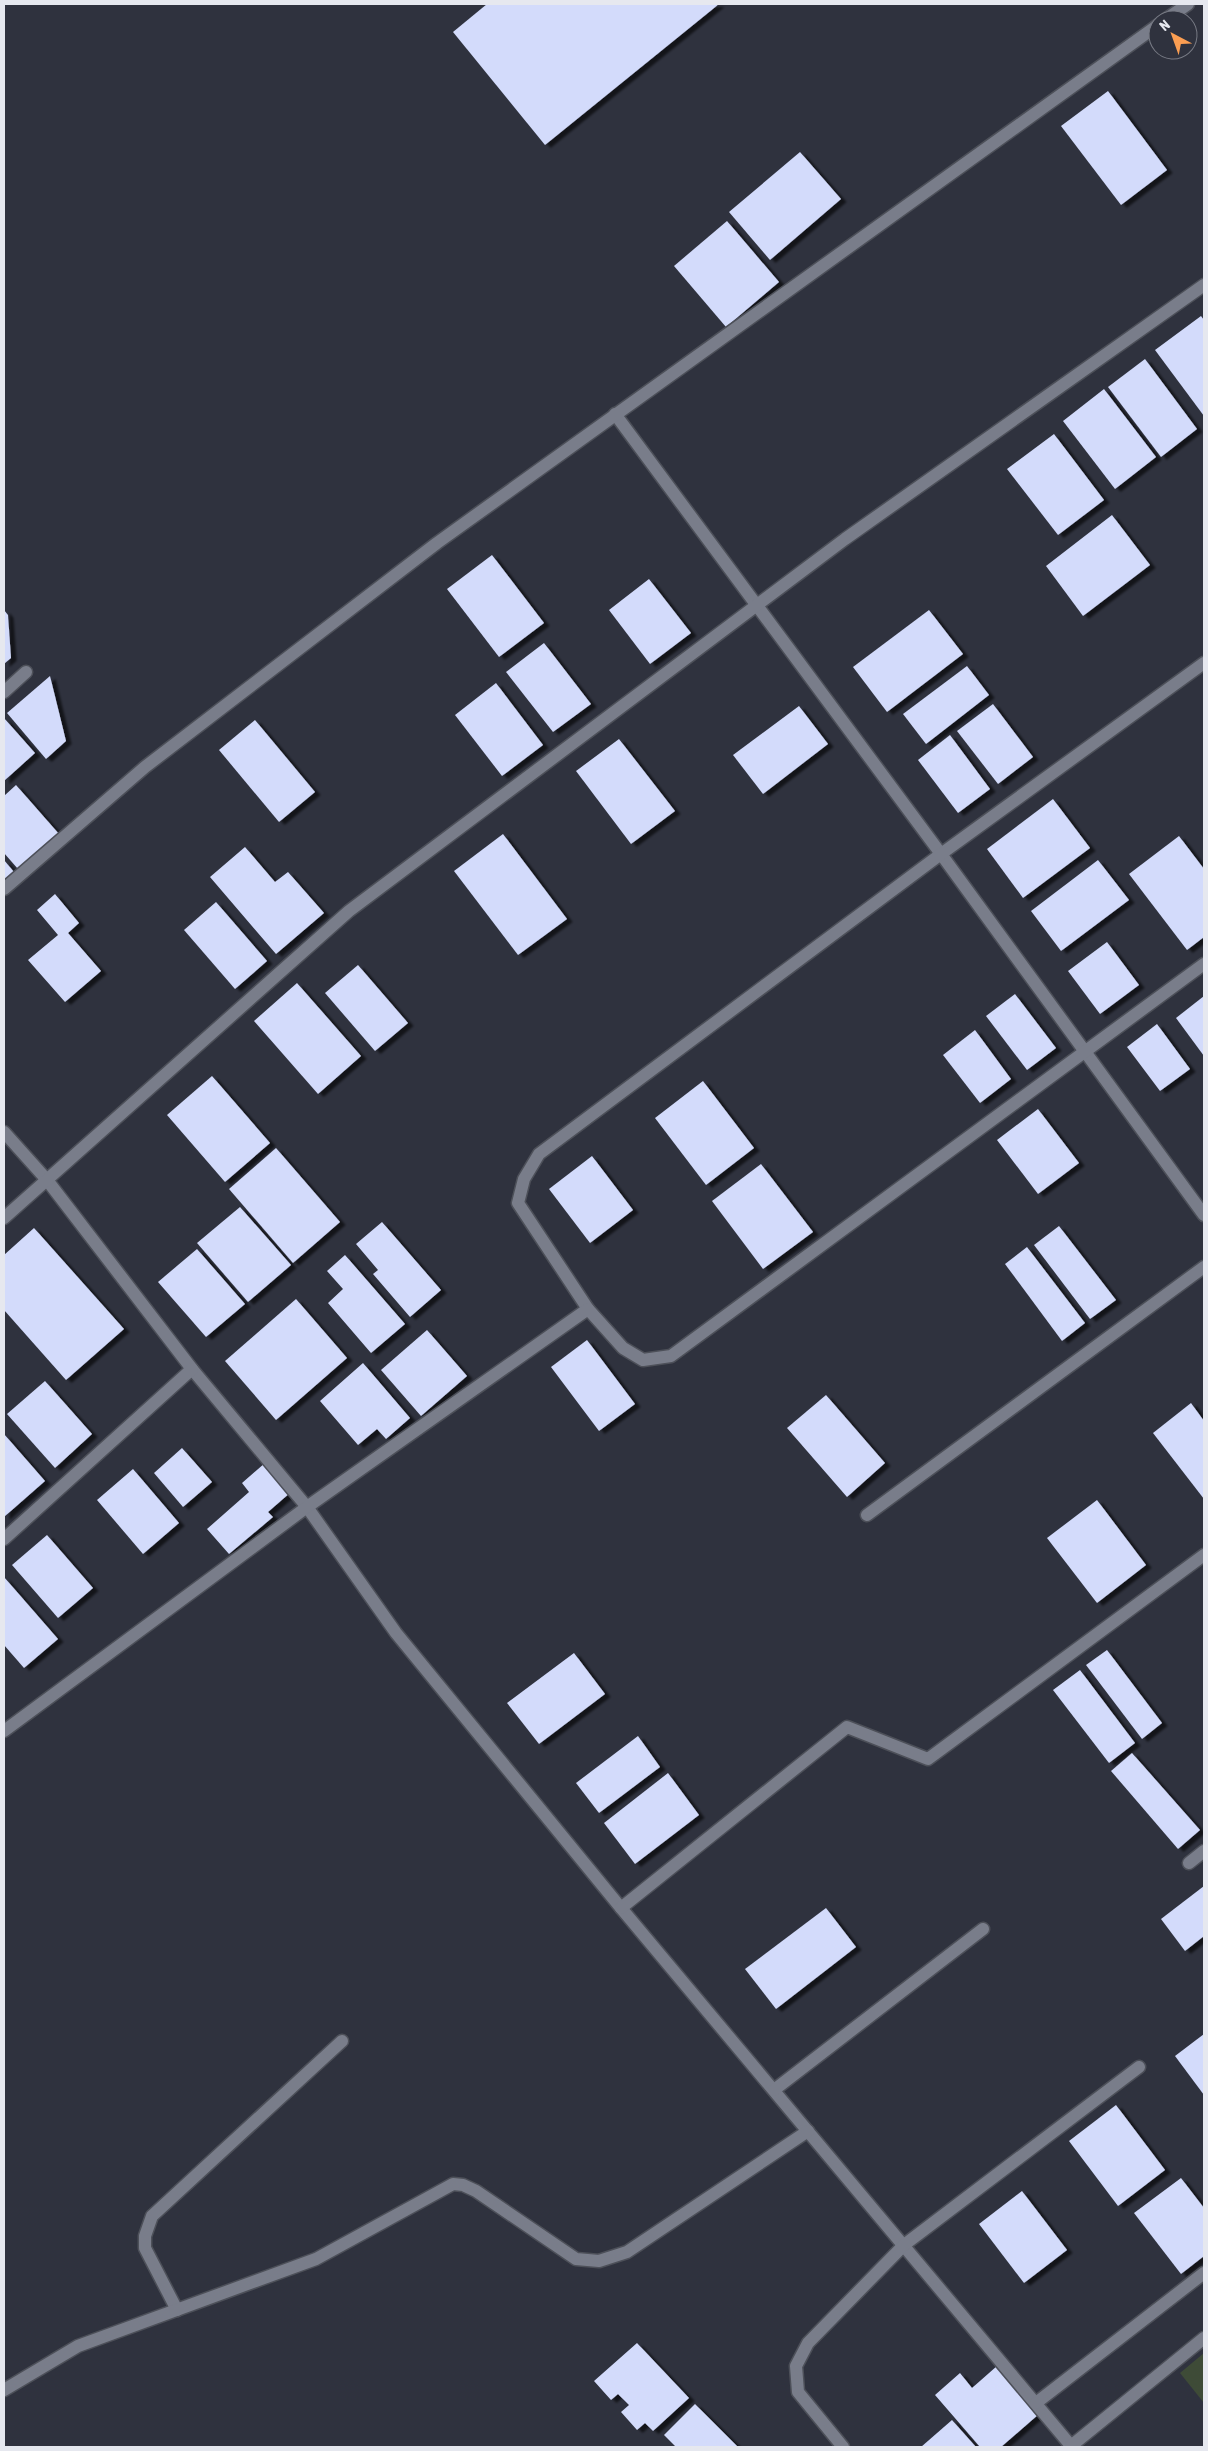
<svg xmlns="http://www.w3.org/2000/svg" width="1208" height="2451" font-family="'Asap Condensed',sans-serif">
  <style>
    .green { fill: #3e4b37 }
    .building { fill: #d3dbfb; filter: url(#shadow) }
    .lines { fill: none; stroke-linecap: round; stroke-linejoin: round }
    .minor-casing { stroke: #4d5059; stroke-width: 15 }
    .minor { stroke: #797d8a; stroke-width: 12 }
  </style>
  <defs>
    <filter id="shadow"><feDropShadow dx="5.5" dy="3" stdDeviation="1" flood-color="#0009"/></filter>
  </defs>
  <rect width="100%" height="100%" fill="#2f323e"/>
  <path class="green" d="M1204 2353V2403L1180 2373Z"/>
  <g class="building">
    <path d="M487 4H719L545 145 453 32Z"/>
    <path d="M1108 91 1167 170 1121 205 1061 126Z"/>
    <path d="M800 152 841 199 770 260 729 212Z"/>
    <path d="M727 221 779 282 726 327 674 266Z"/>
    <path d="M1201 316 1204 320V416L1155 350Z"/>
    <path d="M1145 359 1197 429 1161 457 1108 387Z"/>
    <path d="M1104 389 1156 457 1115 489 1063 421Z"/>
    <path d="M1054 434 1104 500 1058 535 1007 469Z"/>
    <path d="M1112 515 1150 565 1083 616 1046 566Z"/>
    <path d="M492 555 544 623 499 657 447 589Z"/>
    <path d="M649 579 691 633 650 664 609 610Z"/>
    <path d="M4 610 8 615 11 658 4 664Z"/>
    <path d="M929 610 963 654 887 712 853 667Z"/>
    <path d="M544 643 591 704 553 732 506 672Z"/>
    <path d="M967 666 989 695 926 744 903 714Z"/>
    <path d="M50 676 66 741 46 759 7 713Z"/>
    <path d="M496 683 543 745 502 776 455 715Z"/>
    <path d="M993 704 1033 757 998 784 957 731Z"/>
    <path d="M799 706 828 744 763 794 733 755Z"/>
    <path d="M4 718 35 753 4 781Z"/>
    <path d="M255 720 315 792 279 822 219 750Z"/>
    <path d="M950 735 990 789 958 813 918 760Z"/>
    <path d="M619 739 675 811 631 844 576 771Z"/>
    <path d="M16 785 59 834 18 869 4 853V796Z"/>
    <path d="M1053 799 1090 848 1023 898 987 849Z"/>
    <path d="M503 834 567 919 518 955 454 871Z"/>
    <path d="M1179 836 1204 869V937L1187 950 1129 874Z"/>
    <path d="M245 847 275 882 288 872 324 913 276 954 210 877Z"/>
    <path d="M4 860 14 872 4 881Z"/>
    <path d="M1098 860 1129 900 1061 951 1031 911Z"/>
    <path d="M55 894 79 923 68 933 101 971 65 1002 28 960 58 935 37 910Z"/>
    <path d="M216 902 267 961 235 989 184 930Z"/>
    <path d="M1107 942 1139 985 1100 1014 1068 971Z"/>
    <path d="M358 965 408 1023 375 1051 325 993Z"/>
    <path d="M297 983 361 1056 318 1094 254 1021Z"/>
    <path d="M1015 994 1056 1048 1027 1070 986 1016Z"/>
    <path d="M1204 996V1056L1176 1018Z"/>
    <path d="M1157 1024 1190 1069 1160 1091 1127 1047Z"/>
    <path d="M975 1030 1011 1079 980 1103 943 1055Z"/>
    <path d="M212 1076 270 1143 225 1182 167 1115Z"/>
    <path d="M703 1081 754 1148 706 1185 655 1118Z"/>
    <path d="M1038 1109 1079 1163 1038 1194 997 1140Z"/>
    <path d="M276 1148 340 1222 293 1263 229 1189Z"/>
    <path d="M592 1156 633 1210 590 1243 549 1189Z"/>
    <path d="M761 1164 813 1232 763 1269 712 1201Z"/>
    <path d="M240 1207 291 1265 248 1302 197 1243Z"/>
    <path d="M382 1222 441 1290 410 1317 373 1274 378 1270 356 1244Z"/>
    <path d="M1059 1226 1116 1300 1090 1319 1034 1245Z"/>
    <path d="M34 1228 124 1329 66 1380 4 1310V1255Z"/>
    <path d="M1027 1247 1085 1323 1062 1341 1005 1264Z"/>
    <path d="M197 1249 245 1304 206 1337 158 1282Z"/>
    <path d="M345 1255 405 1324 371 1353 328 1303 343 1289 327 1271Z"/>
    <path d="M296 1299 347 1358 276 1420 225 1361Z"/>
    <path d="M427 1330 467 1376 421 1416 381 1370Z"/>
    <path d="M587 1340 635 1404 599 1431 551 1367Z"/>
    <path d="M363 1363 410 1418 386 1439 377 1429 358 1445 320 1401Z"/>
    <path d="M45 1381 92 1434 55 1468 7 1414Z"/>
    <path d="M826 1395 885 1463 847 1497 787 1428Z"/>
    <path d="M1191 1403 1204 1421V1499L1153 1433Z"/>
    <path d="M4 1434 45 1481 4 1517Z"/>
    <path d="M182 1448 212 1482 183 1507 154 1473Z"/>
    <path d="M265 1463 291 1492 268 1512 273 1517 229 1554 207 1529 249 1492 242 1483Z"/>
    <path d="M133 1469 179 1523 143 1554 97 1500Z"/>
    <path d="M1097 1500 1146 1565 1097 1603 1047 1538Z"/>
    <path d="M47 1535 93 1588 58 1618 12 1565Z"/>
    <path d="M4 1577 58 1639 24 1668 4 1645Z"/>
    <path d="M1107 1650 1162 1723 1142 1739 1086 1665Z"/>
    <path d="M574 1653 605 1694 539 1744 507 1703Z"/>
    <path d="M1080 1670 1135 1743 1109 1763 1053 1690Z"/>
    <path d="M638 1736 660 1767 599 1813 576 1783Z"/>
    <path d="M1132 1753 1200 1830 1178 1849 1111 1771Z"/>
    <path d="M668 1773 699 1815 635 1864 604 1823Z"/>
    <path d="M1204 1886V1936L1185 1951 1161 1919Z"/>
    <path d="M826 1908 856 1947 776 2009 745 1969Z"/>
    <path d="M1204 2034V2095L1175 2056Z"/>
    <path d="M1116 2105 1165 2170 1118 2206 1069 2141Z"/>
    <path d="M1181 2178 1204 2208V2256L1181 2274 1134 2213Z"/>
    <path d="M1022 2191 1067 2250 1024 2283 979 2224Z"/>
    <path d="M637 2343 689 2398 653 2431 645 2423 637 2430 621 2412 629 2405 618 2394 611 2400 594 2381Z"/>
    <path d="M997 2366 1039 2414 1001 2447H980L935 2395 960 2373 972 2388Z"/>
    <path d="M695 2404 738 2447H676L664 2435Z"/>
    <path d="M952 2420 976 2447H921Z"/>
  </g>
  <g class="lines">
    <g class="minor-casing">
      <g id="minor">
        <path d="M1165 20 1188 4"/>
        <path d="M615 414 941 854 1204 1215"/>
        <path d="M4 692 26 672"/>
        <path d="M4 889 145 767 437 543 1158 25"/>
        <path d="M4 1132 47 1180 192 1369 307 1507 396 1633 621 1908 1072 2447"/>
        <path d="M4 1218 349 911 845 539 1204 285"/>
        <path d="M588 1309 518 1203 524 1179 539 1154 941 854 1204 663"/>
        <path d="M867 1515 1204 1267"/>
        <path d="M4 1539 192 1369"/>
        <path d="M4 1731 307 1507 588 1309 623 1348 643 1360 671 1356 1204 964"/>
        <path d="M1189 1863 1204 1851"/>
        <path d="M621 1908 847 1727 928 1759 1204 1555"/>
        <path d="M774 2090 983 1929"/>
        <path d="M177 2310 145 2248V2236L152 2216 342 2041"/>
        <path d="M4 2390 78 2346 316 2259 453 2184 463 2185 476 2191 576 2259 599 2261 627 2252 808 2131"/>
        <path d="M1036 2403 1204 2273"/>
        <path d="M1071 2446 1204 2338"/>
        <path d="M843 2447 798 2392 796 2366 808 2343 904 2245 1139 2067"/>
      </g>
    </g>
    <use href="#minor" class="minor"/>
  </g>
  <rect width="1208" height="2451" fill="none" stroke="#e6e8ef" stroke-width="10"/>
  <g transform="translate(1173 35) rotate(319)"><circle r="24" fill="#2f323e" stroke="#787b85"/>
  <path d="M0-4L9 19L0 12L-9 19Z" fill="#fb9e52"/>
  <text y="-8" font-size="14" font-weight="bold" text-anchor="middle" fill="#e6e8ef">N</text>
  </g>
</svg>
